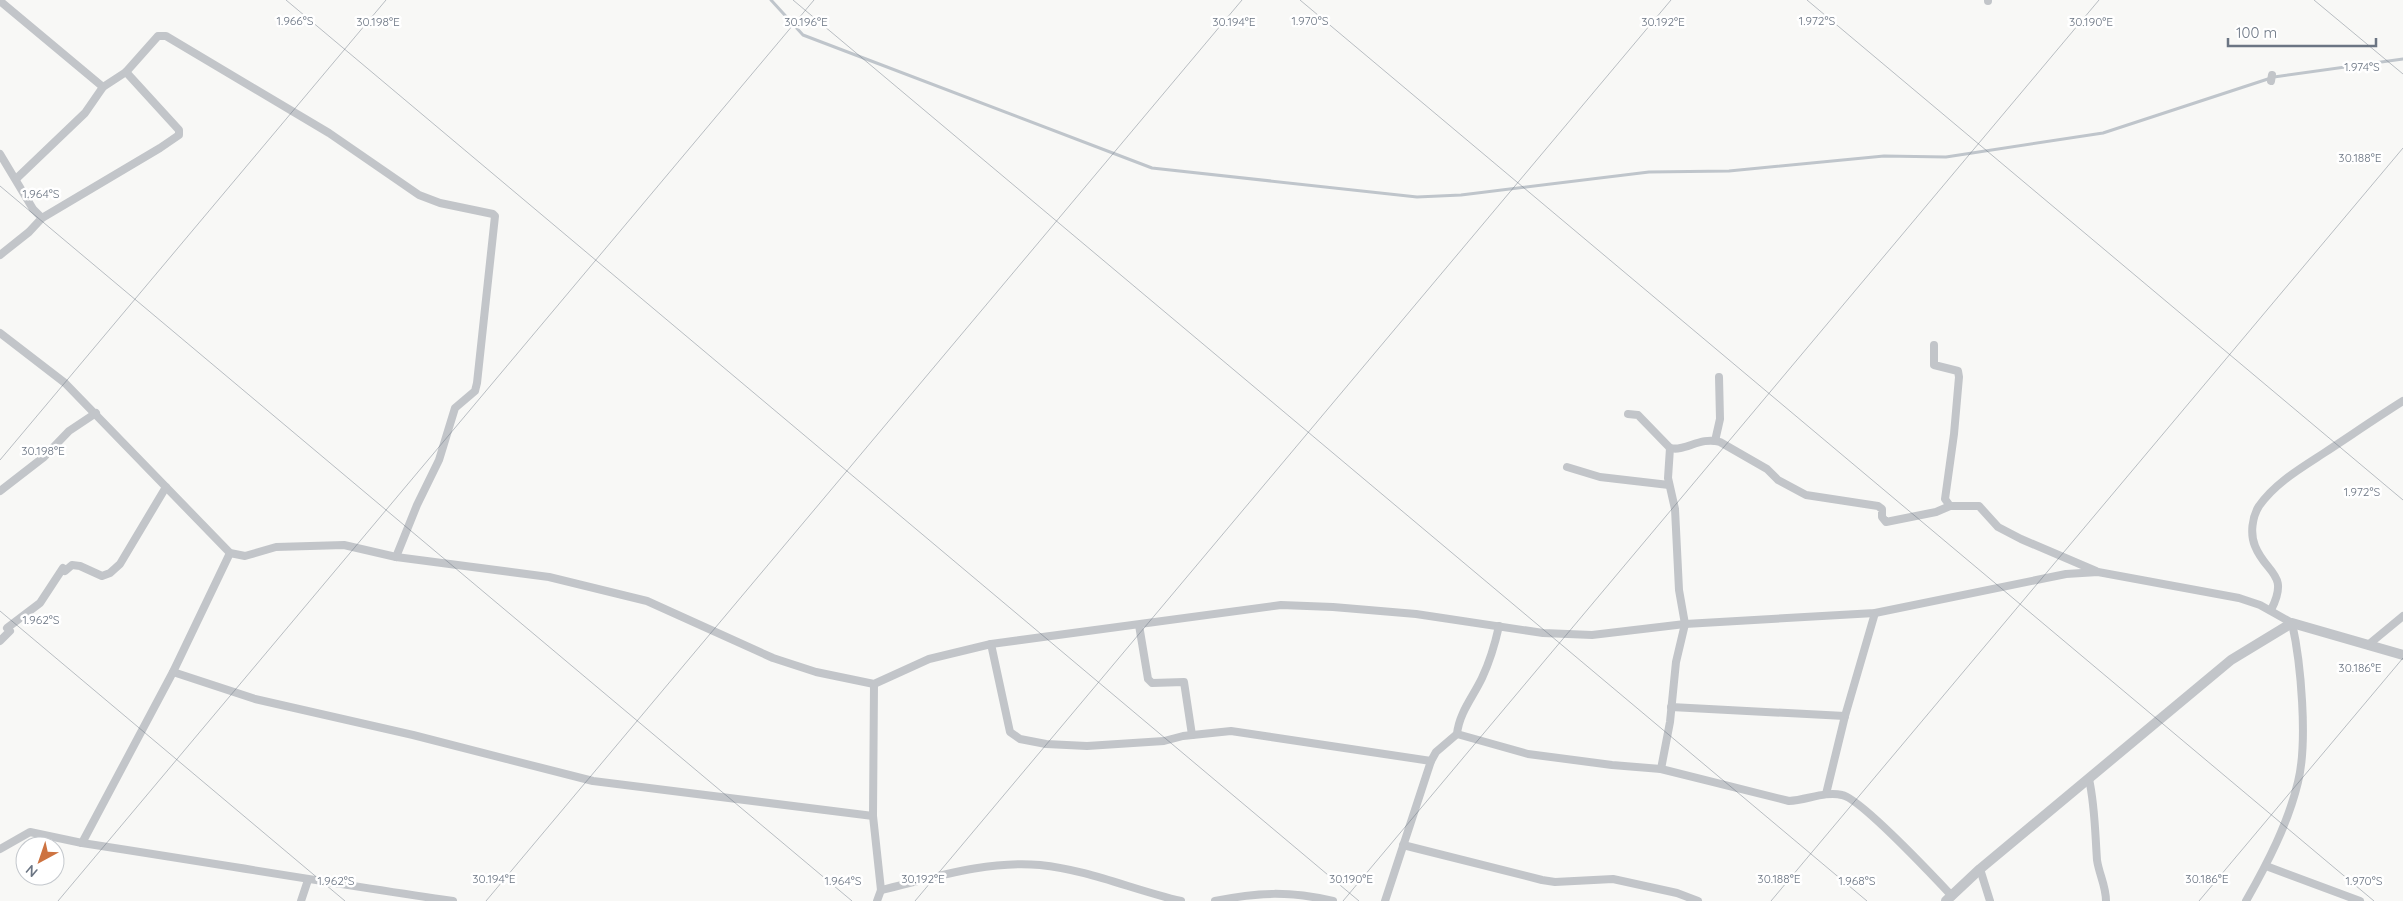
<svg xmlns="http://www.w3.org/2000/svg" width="2403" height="901" font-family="Quicksand,sans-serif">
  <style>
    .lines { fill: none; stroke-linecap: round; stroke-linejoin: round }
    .stream { stroke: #bfc5cb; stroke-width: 3 }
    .minor { stroke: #c2c5c9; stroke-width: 8 }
    .tertiary { stroke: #c2c5c9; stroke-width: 10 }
    .ticks { fill: none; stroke: #6b7583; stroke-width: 1; stroke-opacity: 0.45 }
    .ticks-label { font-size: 12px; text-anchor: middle; fill: #6b7583; stroke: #fff; stroke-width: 5; stroke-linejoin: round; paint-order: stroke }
  </style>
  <rect width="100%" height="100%" fill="#f8f8f6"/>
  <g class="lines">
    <path class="stream" d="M771 0 803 35 1152 168 1417 197 1461 195 1649 172 1729 171 1884 156 1946 157 2103 133 2274 77 2403 59"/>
    <g class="minor">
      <path d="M1988 0V1"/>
      <path d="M0 1 103 87"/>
      <path d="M2271 81 2272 75"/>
      <path d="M0 154 33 209 42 218 29 232 0 255"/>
      <path d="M16 179 85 113 103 87 126 72 158 36H166L329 133 419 195 440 203 493 214 495 216 477 383 475 391 455 408 439 460 417 505 396 557"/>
      <path d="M42 218 160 148 179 135V130L126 72"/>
      <path d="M0 333 65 383 230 553 245 556 276 547 344 545 396 557 549 577 647 601 773 658 816 672 874 684 929 659 991 644 1281 605 1333 607 1416 614 1543 633 1592 635 1685 624 1875 613 2066 574 2098 572 2239 598 2260 605 2292 623C2301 663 2308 742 2298 782 2288 824 2267 864 2246 901"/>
      <path d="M1934 345V365L1958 371 1959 377 1954 434 1945 499 1950 506H1979L1998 527 2021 539 2096 571"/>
      <path d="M1628 414 1638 415 1670 448C1685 452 1700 436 1720 442L1767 469 1778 480 1806 495 1878 506 1882 509V517L1886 522 1936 512 1950 506"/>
      <path d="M1715 441 1720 419 1719 377"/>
      <path d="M1567 467 1600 477 1669 485"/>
      <path d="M0 491 44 457 69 431 96 413"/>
      <path d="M2271 610C2290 573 2266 574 2255 546 2250 534 2252 517 2259 506 2275 483 2301 468 2324 453 2350 436 2376 418 2403 401"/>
      <path d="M1139 625 1148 679 1152 683 1184 682 1192 735"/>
      <path d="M0 641 10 631 7 628 40 603 63 568 65 571 72 565 80 566 102 576 110 573 120 564 166 487"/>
      <path d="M991 644 1010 732 1020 739 1046 744 1087 746 1164 741 1183 736 1231 731 1431 761"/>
      <path d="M2368 645 2403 616"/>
      <path d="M173 672 255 699 413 735 593 781 873 816"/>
      <path d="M874 684 873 816 881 890 877 901"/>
      <path d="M1671 707 1845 716"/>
      <path d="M1457 734 1528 754 1612 765 1661 769 1789 801C1807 800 1825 791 1842 795 1860 798 1935 878 1952 896"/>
      <path d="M1661 769 1670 722 1676 662 1685 624 1679 590 1675 509 1668 478 1670 448"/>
      <path d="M2089 779C2095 806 2095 832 2097 860 2099 874 2106 886 2106 901"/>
      <path d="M1826 794 1845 716 1875 613"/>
      <path d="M82 843C206 862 329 883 453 901"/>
      <path d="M1403 845 1542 880 1555 882 1613 879 1677 893 1698 901"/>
      <path d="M0 849 30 832 82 843 173 672 230 553"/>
      <path d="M2266 866 2360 901"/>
      <path d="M1980 869 1990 901"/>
      <path d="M881 890C932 878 987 860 1040 865 1089 870 1133 890 1181 901"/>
      <path d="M301 901 308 880"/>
      <path d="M1215 901C1258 892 1290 891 1333 901"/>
      <path d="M1385 901 1431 761 1436 752 1457 734C1459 713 1473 697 1482 678 1490 661 1495 644 1499 626"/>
    </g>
    <path class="tertiary" d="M1946 901 1980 869 2231 660 2292 623 2403 655"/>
  </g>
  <path class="ticks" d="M286 0 1359 901M793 0 1867 901M1300 0 2374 901M1807 0 2403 500M2314 0 2403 74M0 186 852 901M0 460 386 0M0 611 345 901M58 901 814 0M486 901 1242 0M915 901 1671 0M1343 901 2099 0M1771 901 2403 148M2199 901 2403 658"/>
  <g class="ticks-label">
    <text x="295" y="25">1.966°S</text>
    <text x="1310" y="25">1.970°S</text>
    <text x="1817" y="25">1.972°S</text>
    <text x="378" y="26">30.198°E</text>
    <text x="806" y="26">30.196°E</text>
    <text x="1234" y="26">30.194°E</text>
    <text x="1663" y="26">30.192°E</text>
    <text x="2091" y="26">30.190°E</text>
    <text x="2362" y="71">1.974°S</text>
    <text x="2360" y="162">30.188°E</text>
    <text x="41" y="198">1.964°S</text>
    <text x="43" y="455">30.198°E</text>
    <text x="2362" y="496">1.972°S</text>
    <text x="41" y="624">1.962°S</text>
    <text x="2360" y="672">30.186°E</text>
    <text x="494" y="883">30.194°E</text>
    <text x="923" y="883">30.192°E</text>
    <text x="1351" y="883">30.190°E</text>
    <text x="1779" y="883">30.188°E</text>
    <text x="2207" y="883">30.186°E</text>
    <text x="336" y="885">1.962°S</text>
    <text x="843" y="885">1.964°S</text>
    <text x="1857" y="885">1.968°S</text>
    <text x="2364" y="885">1.970°S</text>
  </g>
  <g transform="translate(40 861) rotate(220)"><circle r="24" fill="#ffffff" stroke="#c4c8cd"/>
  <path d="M0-4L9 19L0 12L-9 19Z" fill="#cd7341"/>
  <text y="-8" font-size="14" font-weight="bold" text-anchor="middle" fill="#6b7583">N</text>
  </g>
  <path d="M2228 38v8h148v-8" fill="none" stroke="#6b7583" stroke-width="2.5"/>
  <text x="2236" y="38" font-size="15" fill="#6b7583" stroke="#ffffff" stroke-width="4" paint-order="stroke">100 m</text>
</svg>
